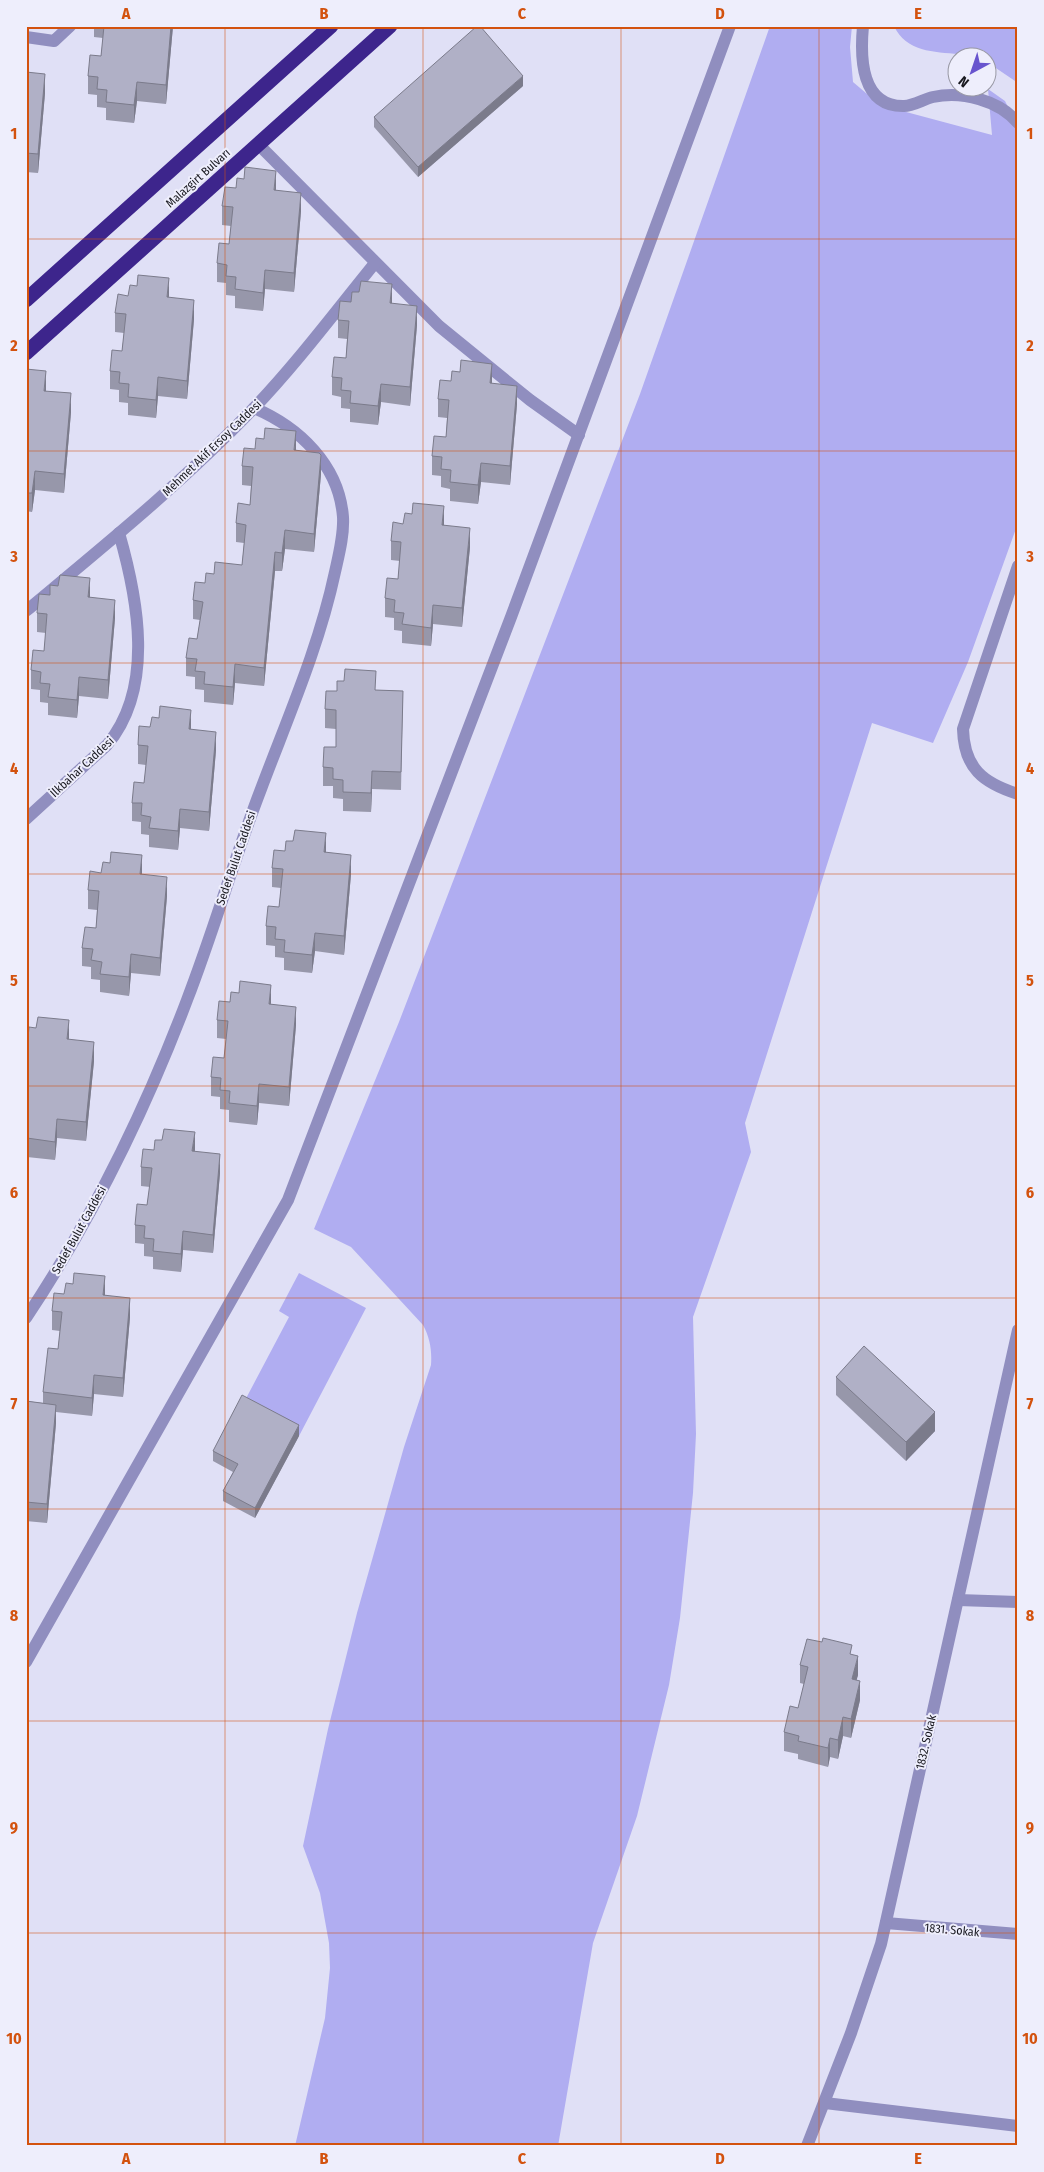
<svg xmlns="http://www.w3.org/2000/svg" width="1044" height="2172" font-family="'Fira Sans Condensed',sans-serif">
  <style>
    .green { fill: #b0adf1 }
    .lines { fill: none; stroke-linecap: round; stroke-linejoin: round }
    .street { stroke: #908ebf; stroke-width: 12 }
    .highway { stroke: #3d258c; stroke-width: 15 }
    .wall { fill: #9797aa }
    .shaded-wall { fill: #7b7b8b }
    .building { fill: #b0b0c6; stroke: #7b7b8b }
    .grid { fill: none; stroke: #d3520e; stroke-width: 1; stroke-opacity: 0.55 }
    .labels { text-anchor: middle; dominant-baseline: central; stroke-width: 4; stroke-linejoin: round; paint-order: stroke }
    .street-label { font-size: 12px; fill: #18181f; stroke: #eeeefc }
    .neatline { fill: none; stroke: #d3520e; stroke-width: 2 }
    .grid-label { font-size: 16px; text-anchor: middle; font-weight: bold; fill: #d3520e }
  </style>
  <rect width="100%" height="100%" fill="#e0e0f6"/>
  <g class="green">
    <path d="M770 26H852L850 47 853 82 880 105 992 135 988 89 1005 101 1018 127V523L968 662 933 743 872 723 745 1123 751 1152 693 1317 696 1434 693 1493 680 1618 669 1685 637 1816 593 1943 558 2146H295L325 2018 330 1968 329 1943 320 1893 303 1846 328 1729 357 1613 404 1447 431 1365C432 1350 430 1338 423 1325L351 1247 314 1229 399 1022 640 394Z"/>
    <path d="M894 26H1018V83L987 62 986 58C977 58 968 55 959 54 934 52 906 52 894 26Z"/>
    <path d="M299 1273 366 1308 299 1436 242 1406 289 1317 279 1311Z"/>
  </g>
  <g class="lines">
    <g class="street">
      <path d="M863 26C860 58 861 107 904 106 913 106 924 99 933 97 962 91 999 100 1018 123"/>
      <path d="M26 37 54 41 70 26"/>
      <path d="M258 144 439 326 530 400 579 435"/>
      <path d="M1018 566 963 729C964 768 983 783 1018 794"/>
      <path d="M26 611C104 546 183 482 253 409 297 363 335 312 375 263"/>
      <path d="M26 819 107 745C155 688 138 599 119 533"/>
      <path d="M26 1318C92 1219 145 1111 187 1000 214 930 234 859 261 789 288 717 319 647 335 572 339 554 344 535 343 517 339 465 299 427 254 408"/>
      <path d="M958 1600 1018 1602"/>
      <path d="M26 1662 288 1200 511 617 730 26"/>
      <path d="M886 1923 1018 1934"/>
      <path d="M825 2103 1018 2126"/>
      <path d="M807 2146 851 2033 881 1944 1018 1330"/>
    </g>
    <g class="highway">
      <path d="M26 300 331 26"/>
      <path d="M26 353 390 26"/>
    </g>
  </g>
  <g class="wall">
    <path d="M94 26H173L166 104 137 101 134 123 106 120V108L97 107V95L88 94V76L101 56 103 38 94 37Z"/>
    <path d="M26 72 45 93 38 173 26 172Z"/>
    <path d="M523 86 418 177 374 127V117Z"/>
    <path d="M244 179 276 190 301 211 294 292 265 289 263 311 235 308V296L226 295V283L217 282V263L229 244 231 226 222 225V206L236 188Z"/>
    <path d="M128 296 169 297 194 319 187 399 158 396 156 418 128 415V403L119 402V390L110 389V371L122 351 124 333 115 332V313Z"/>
    <path d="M392 304 417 325 410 406 381 402 378 425 350 422V409L341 408V397L332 395V377L346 358 347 339 338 338V320Z"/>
    <path d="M26 369 46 391 71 412 64 493 35 490 32 512 26 511Z"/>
    <path d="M451 381 492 383 517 404 510 485 481 482 478 504 450 501V489L441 487V476L432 475V456L446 437 447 418 438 417V399Z"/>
    <path d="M255 449 296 450 321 474 314 552 285 549 282 571H275L264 686 235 683 233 705 204 702V690L195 689V677L186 676V658L197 639 200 620 193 619V600L205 583 214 574 242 565 244 543 236 542V523L250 505 251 486 242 485V466Z"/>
    <path d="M403 524 444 525 470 547 462 627 433 624 431 646 402 643V631L394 630V618L385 617V598L398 579 400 561 391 560V541Z"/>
    <path d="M50 595 90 597 115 618 108 699 79 696 77 718 48 715V703L40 702V690L31 689V670L44 651 46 633 37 632V613Z"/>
    <path d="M376 690 403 691 401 790 372 789 371 812 343 811V799L333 798V786H323V767L336 747V729L325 728V709L337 691Z"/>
    <path d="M191 729 216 750 209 831 180 828 178 850 149 847V835L141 834V822L132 821V803L144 783 146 765 138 764V745Z"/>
    <path d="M285 851 326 853 351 874 344 955 315 951 312 973 284 970V958L275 957V946L266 945V926L279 907 281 888 272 887V868Z"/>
    <path d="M142 874 167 896 160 976 131 973 129 996 100 992V980L91 979V967L82 966V948L96 928 97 910 88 909V890Z"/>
    <path d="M230 1002 271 1004 296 1025 289 1106 259 1103 257 1125 229 1122V1110L220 1109V1097L211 1096V1077L224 1058 226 1039 217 1038V1020Z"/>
    <path d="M26 1037 68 1039 94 1061 86 1141 57 1138 55 1160 27 1157Z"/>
    <path d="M154 1150 195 1152 220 1173 213 1253 183 1250 181 1272 153 1269V1257L144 1256V1244L135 1243V1225L147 1205 150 1187 141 1186V1167Z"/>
    <path d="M64 1294 105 1295 130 1317 123 1397 94 1394 92 1416 56 1412V1423L47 1523 26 1521V1401L43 1403V1392L58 1349 60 1331 52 1330V1311Z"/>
    <path d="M836 1377 935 1431 906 1461 836 1395Z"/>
    <path d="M299 1436 255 1518 223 1501V1491L233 1472 213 1461V1451Z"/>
    <path d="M852 1655 858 1675 856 1680 860 1700 851 1738 843 1736 838 1759 830 1757 828 1767 798 1759V1754L784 1751V1732L798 1708 804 1684 800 1683V1665Z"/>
  </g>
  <g class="shaded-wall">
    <path d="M171 26H173L166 104V85Z"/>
    <path d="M45 74V93L38 173V154Z"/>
    <path d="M523 76V86L418 177V167Z"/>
    <path d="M137 82V101L134 123V105Z"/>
    <path d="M276 171V189L274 208V190Z"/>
    <path d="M301 193V211L294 292V273Z"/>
    <path d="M265 270V289L263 311V293Z"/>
    <path d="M169 278V296L167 316V297Z"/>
    <path d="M392 284V303L390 322V303Z"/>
    <path d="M194 300V319L187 399V381Z"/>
    <path d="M417 306V325L410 406V387Z"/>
    <path d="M492 364V382L490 401V383Z"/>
    <path d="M46 371V390L44 409V391Z"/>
    <path d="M158 377V396L156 418V400Z"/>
    <path d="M381 384V402L378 425V406Z"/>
    <path d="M517 386V404L510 485V466Z"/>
    <path d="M71 393V412L64 493V474Z"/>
    <path d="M296 431V450L294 469V450Z"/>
    <path d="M321 455V474L314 552V534Z"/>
    <path d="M481 463V482L478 504V485Z"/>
    <path d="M35 471V490L32 512V493Z"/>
    <path d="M444 506V525L442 544V525Z"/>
    <path d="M470 528V547L462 627V608Z"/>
    <path d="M285 530V549L282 571V553Z"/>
    <path d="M275 552V571L264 686V668Z"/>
    <path d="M90 578V596L88 615V597Z"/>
    <path d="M115 600V618L108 699V680Z"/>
    <path d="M433 605V624L431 646V628Z"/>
    <path d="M235 664V683L233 705V687Z"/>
    <path d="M79 677V696L77 718V700Z"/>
    <path d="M191 710V728L189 747V729Z"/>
    <path d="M216 732V750L209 831V812Z"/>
    <path d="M372 771V789L371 812V793Z"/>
    <path d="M180 809V828L178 850V831Z"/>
    <path d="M326 833V852L324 871V852Z"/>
    <path d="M142 855V874L140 893V874Z"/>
    <path d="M351 855V874L344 955V936Z"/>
    <path d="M167 877V896L160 976V958Z"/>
    <path d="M315 933V951L312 973V955Z"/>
    <path d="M131 954V973L129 996V977Z"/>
    <path d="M271 985V1003L269 1022V1004Z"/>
    <path d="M296 1007V1025L289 1106V1087Z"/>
    <path d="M69 1020V1038L67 1058V1039Z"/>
    <path d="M94 1042V1061L86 1141V1122Z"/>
    <path d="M259 1084V1103L257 1125V1106Z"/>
    <path d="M57 1119V1138L55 1160V1142Z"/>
    <path d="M195 1132V1150L192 1170V1151Z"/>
    <path d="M220 1154V1173L213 1253V1235Z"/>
    <path d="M183 1231V1250L181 1272V1254Z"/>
    <path d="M105 1276V1295L103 1314V1295Z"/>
    <path d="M130 1298V1317L123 1397V1378Z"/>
    <path d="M94 1375V1394L92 1416V1398Z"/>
    <path d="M56 1405V1423L47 1523V1504Z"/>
    <path d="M935 1412V1431L906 1461V1442Z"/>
    <path d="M299 1425V1436L255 1518V1508Z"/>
    <path d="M858 1656V1675L852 1698V1679Z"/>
    <path d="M860 1681V1700L851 1738V1719Z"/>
    <path d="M843 1717V1736L838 1759V1740Z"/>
    <path d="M830 1738V1757L828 1767V1748Z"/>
  </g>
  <g class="building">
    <path d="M104 26H171L166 85 137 82 134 105 106 102 107 90 97 89 98 77 88 76 90 55 101 56Z"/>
    <path d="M477 26H480L523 76 418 167 374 117Z"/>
    <path d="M26 72 45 74 38 154 26 153Z"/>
    <path d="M245 167 276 171 274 190 301 193 294 273 265 270 263 293 235 289 236 277 226 276 227 265 217 263 219 243 229 244 233 207 222 206 225 187 236 188 237 178 244 179Z"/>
    <path d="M138 275 169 278 167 297 194 300 187 381 158 377 156 400 128 397 129 384 119 383 120 372 110 371 112 350 122 351 126 314 115 313 118 294 128 296 130 285 137 286Z"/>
    <path d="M361 281 392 284 390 303 417 306 410 387 381 384 378 406 350 403 351 391 341 390 342 378 332 377 334 357 346 358 349 321 338 320 340 301 351 302 352 292H359Z"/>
    <path d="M461 360 492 364 490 383 517 386 510 466 481 463 478 485 450 482 451 470 441 469 442 457 432 456 434 436 446 437 449 400 438 399 440 380 451 381 452 371 460 372Z"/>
    <path d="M26 369 46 371 44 391 71 393 64 474 35 471 32 493H26Z"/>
    <path d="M265 428 296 431 294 450 319 453 321 455 314 534 285 530 282 553 275 552 264 668 235 664 233 687 204 684 205 672 195 671 197 659 186 658 189 638 197 639 203 602 193 600 195 582 205 583 206 573 214 574 215 562 242 565 246 525 236 523 238 503 250 505 253 467 242 466 244 448 255 449 256 438 264 439Z"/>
    <path d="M413 503 444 506 442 525 470 528 462 608 433 605 431 628 402 624 404 613 394 612 395 600 385 598 387 578 398 579 401 542 391 541 393 522 403 524 405 513 412 514Z"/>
    <path d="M60 575 90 578 88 597 115 600 108 680 79 677 77 700 48 697 50 684 40 683 41 672 31 670 33 650 44 651 47 614 37 613 39 594 50 595V585L58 586Z"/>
    <path d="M345 669 376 671 375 690 403 691 401 772 372 771 371 793 343 792V780L333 779V768L323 767 324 747H336V710L325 709 326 691H337V681H344Z"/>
    <path d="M160 706 191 710 189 729 216 732 209 812 180 809 178 831 149 828 151 817 141 815 142 803H132L134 782 144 783 148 746 138 745 139 726 150 727 152 717 159 718Z"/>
    <path d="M295 830 326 833 324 852 351 855 344 936 315 933 312 955 284 952 285 940 275 939 276 927 266 926 268 906 279 907 283 869 272 868 274 850 285 851 286 841H293Z"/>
    <path d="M111 852 142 855 140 874 167 877 160 958 131 954 129 977 100 974 102 962 91 960 93 949 82 948 85 927 96 928 99 891 88 890 90 871 101 873 103 862 110 863Z"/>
    <path d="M240 981 271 985 269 1004 296 1007 289 1087 259 1084 257 1106 229 1103 230 1091 220 1090 221 1078 211 1077 213 1057 224 1058 228 1021 217 1020 219 1001 230 1002 231 992 239 993Z"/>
    <path d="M38 1017 69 1020 67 1039 94 1042 86 1122 57 1119 55 1142 27 1138 28 1127 26 1126V1037L28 1038 29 1027 36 1028Z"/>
    <path d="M164 1129 195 1132 192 1151 220 1154 213 1235 183 1231 181 1254 153 1251 154 1239 144 1238 145 1226 135 1225 137 1204 147 1205 152 1168 141 1167 143 1149 154 1150 155 1140H162Z"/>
    <path d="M74 1273 105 1276 103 1295 130 1298 123 1378 94 1375 92 1398 43 1392 48 1348 58 1349 62 1312 52 1311 54 1293 64 1294 66 1283 73 1284Z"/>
    <path d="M864 1346 935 1412 906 1442 836 1377Z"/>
    <path d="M242 1395 299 1425 255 1508 223 1491 238 1464 213 1451Z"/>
    <path d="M26 1401 56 1405 47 1504 26 1502Z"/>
    <path d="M823 1638 852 1645 850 1654 858 1656 852 1679 860 1681 851 1719 843 1717 838 1740 830 1738 828 1748 798 1741 799 1736 784 1732 790 1706 798 1708 808 1667 800 1665 807 1639 822 1642Z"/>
  </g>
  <path class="grid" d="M225 26V2146M423 26V2146M621 26V2146M819 26V2146M26 239H1018M26 451H1018M26 663H1018M26 874H1018M26 1086H1018M26 1298H1018M26 1509H1018M26 1721H1018M26 1933H1018"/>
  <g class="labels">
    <g class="street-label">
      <text transform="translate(198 178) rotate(-42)">Malazgirt Bulvarı</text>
      <text transform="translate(212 448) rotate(-44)">Mehmet Akif Ersoy Caddesi</text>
      <text transform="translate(82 767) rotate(-43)">İlkbahar Caddesi</text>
      <text transform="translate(236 858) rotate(-71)">Sedef Bulut Caddesi</text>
      <text transform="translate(79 1230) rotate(-61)">Sedef Bulut Caddesi</text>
      <text transform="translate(926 1742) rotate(-77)">1832. Sokak</text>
      <text transform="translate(952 1930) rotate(5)">1831. Sokak</text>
    </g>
  </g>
  <rect width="1044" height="2172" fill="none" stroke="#eeeefc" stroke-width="55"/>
  <g transform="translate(972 72) rotate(220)"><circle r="24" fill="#eeeefc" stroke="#9898a4"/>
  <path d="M0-4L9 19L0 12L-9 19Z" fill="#6854ce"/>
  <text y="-8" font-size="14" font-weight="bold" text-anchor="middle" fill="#18181f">N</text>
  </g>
  <rect x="28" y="28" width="988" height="2116" class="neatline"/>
  <g class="grid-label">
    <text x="126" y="19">A</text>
    <text x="324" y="19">B</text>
    <text x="522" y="19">C</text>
    <text x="720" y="19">D</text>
    <text x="918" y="19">E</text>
    <text x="14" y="139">1</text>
    <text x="1030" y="139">1</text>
    <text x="14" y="351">2</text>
    <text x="1030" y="351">2</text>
    <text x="14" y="562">3</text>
    <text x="1030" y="562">3</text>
    <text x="14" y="774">4</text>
    <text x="1030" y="774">4</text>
    <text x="14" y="986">5</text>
    <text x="1030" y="986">5</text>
    <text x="14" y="1198">6</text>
    <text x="1030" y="1198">6</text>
    <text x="14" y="1409">7</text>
    <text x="1030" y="1409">7</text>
    <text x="14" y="1621">8</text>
    <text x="1030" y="1621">8</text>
    <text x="14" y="1833">9</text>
    <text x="1030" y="1833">9</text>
    <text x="14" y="2044">10</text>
    <text x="1030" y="2044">10</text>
    <text x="126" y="2164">A</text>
    <text x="324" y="2164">B</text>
    <text x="522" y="2164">C</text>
    <text x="720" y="2164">D</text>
    <text x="918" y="2164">E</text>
  </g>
</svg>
